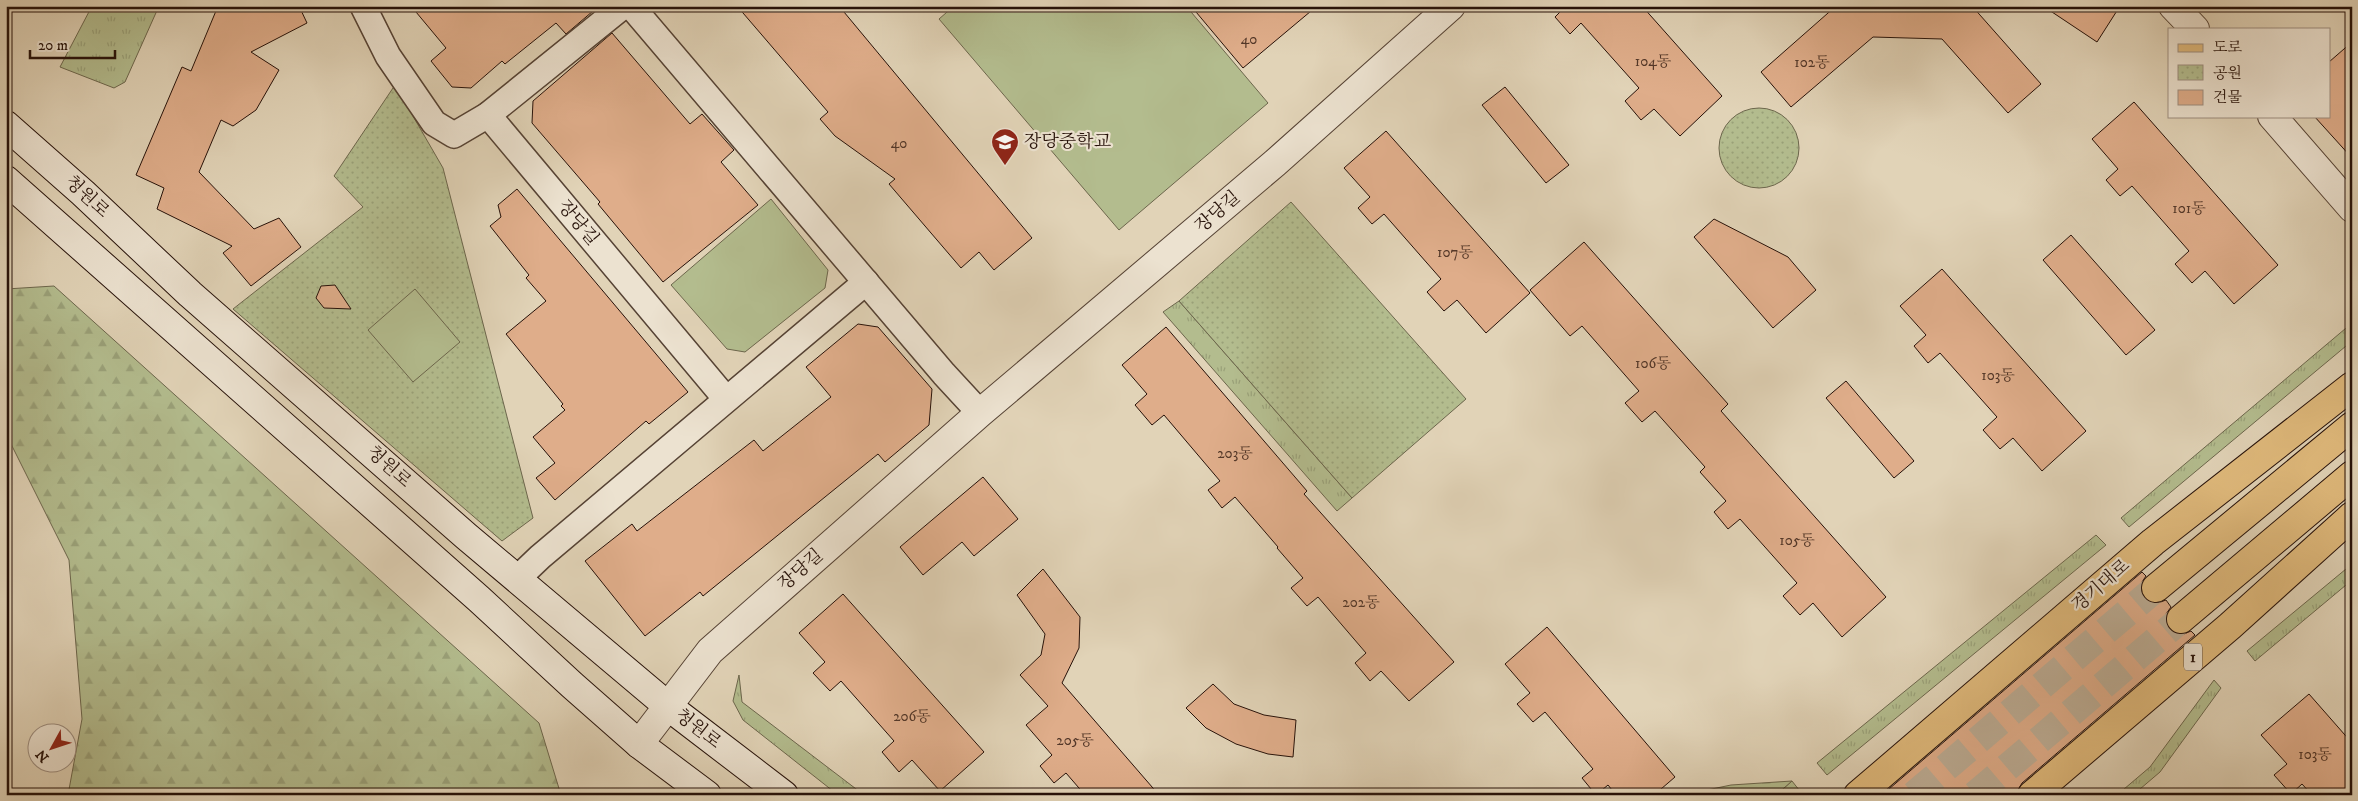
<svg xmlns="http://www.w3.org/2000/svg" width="2358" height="801" font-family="'IM FELL DW Pica','Noto Serif KR',serif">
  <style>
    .grass { fill: url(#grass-tufts); stroke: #6c664c }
    .forest { fill: url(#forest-firs); stroke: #6c664c }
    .park { fill: url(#park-dots); stroke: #6c664c }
    .garden { fill: #b3bc8e; stroke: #6c664c }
    .building { fill: #dfad8a; stroke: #261109 }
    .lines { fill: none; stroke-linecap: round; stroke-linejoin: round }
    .primary-tunnel { stroke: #bcac94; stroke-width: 28; stroke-dasharray: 28 14; stroke-linecap: butt }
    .minor-casing { stroke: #554234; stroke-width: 28 }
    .tertiary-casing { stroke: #554234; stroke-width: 30 }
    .secondary-casing { stroke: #261109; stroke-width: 30 }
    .primary-casing { stroke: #261109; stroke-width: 30 }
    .minor { stroke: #ece2d0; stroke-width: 25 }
    .tertiary { stroke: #ece2d0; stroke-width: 28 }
    .secondary { stroke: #ece2d0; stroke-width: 28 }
    .primary { stroke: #e0ba7c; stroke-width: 28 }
    .labels { text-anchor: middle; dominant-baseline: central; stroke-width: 4.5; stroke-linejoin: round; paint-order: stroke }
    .number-label { font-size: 15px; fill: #543829 }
    .shield { fill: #ece2d0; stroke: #615045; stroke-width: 1 }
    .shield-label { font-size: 16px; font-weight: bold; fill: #261109 }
    .poi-label { font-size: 18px; fill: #261109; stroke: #ece2d0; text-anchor: start }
    .street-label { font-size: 18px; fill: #261109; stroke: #ece2d0 }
  </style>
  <defs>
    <pattern id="grass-tufts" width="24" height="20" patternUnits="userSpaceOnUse" patternTransform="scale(1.25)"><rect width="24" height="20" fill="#b3bc8e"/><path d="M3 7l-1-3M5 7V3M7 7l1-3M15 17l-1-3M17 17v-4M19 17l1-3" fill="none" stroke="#9aa179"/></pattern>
    <pattern id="forest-firs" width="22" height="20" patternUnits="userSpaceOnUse" patternTransform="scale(1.25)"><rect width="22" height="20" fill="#b3bc8e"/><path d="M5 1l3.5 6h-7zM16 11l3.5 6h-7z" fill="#9aa179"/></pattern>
    <pattern id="park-dots" width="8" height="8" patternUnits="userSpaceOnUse" patternTransform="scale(1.25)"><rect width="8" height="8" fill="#b3bc8e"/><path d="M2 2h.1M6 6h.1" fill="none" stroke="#9aa179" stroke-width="1.8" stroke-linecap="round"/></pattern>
  </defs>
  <rect width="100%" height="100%" fill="#e1d3b7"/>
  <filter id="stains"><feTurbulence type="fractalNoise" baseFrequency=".004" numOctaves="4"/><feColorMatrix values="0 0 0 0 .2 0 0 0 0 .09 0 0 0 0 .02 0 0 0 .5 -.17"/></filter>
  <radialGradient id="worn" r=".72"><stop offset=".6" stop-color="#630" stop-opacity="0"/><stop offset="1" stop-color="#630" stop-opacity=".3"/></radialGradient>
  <g class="grass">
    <path d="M92 6H159L125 82 114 88 60 67Z"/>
    <path d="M1179 301 1352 498 1337 511 1163 312Z"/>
    <path d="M2352 323V341L2129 527 2121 518Z"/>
    <path d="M2096 535 2106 545 1827 775 1817 763Z"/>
    <path d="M2352 564V580L2255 661 2247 651Z"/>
    <path d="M739 675 742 702 864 795H838L743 720 733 701Z"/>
    <path d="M2214 680 2221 688 2160 772 2133 795H2117L2150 767Z"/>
    <path d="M1792 781 1803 795H1776Z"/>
  </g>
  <g class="forest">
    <path d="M54 286 539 723 561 795H68L82 719 69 560 6 434V289Z"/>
    <path d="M1792 781 1776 795H1683L1731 785Z"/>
  </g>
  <g class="park">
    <path d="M395 85 443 168 533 518 502 541 233 309 363 207 334 176Z"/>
    <circle cx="1759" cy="148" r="40"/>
    <path d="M1291 202 1466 399 1352 498 1179 301Z"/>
  </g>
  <g class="garden">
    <path d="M954 6H1186L1268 103 1119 230 939 19Z"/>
    <path d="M771 199 828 270 825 288 745 352 727 349 671 285Z"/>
    <path d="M415 289 460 342 413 382 368 330Z"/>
  </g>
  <g class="building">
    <path d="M218 6H299L307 23 251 52 279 70 256 110 233 126 221 120 199 172 254 229 279 218 301 247 251 286 223 253 232 246 157 209 164 188 136 175 182 67 191 71Z"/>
    <path d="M411 6H589L593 11 566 34 556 23 505 64 502 61 471 88 452 87 431 61 446 48Z"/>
    <path d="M737 6H839L1032 238 994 270 979 252 961 268 889 184 895 179 835 136 820 119 828 112Z"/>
    <path d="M1191 6H1317L1243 68Z"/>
    <path d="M1566 6H1642L1722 96 1680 136 1654 109 1641 120 1625 101 1639 88 1581 23 1570 34 1555 17Z"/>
    <path d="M1836 6H1972L2041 84 2008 113 1942 39 1873 37 1791 107 1761 72Z"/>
    <path d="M2043 6H2120L2097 42Z"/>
    <path d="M612 33 690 124 702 114 734 150 721 162 758 205 663 282 598 204 600 202 532 123 533 101Z"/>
    <path d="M2352 42V158L2314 116H2329V62Z"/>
    <path d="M1505 87 1569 165 1546 183 1482 105Z"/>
    <path d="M2134 102 2278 265 2234 304 2205 271 2192 283 2175 264 2189 251 2132 186 2120 196 2106 180 2118 169 2092 139Z"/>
    <path d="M1386 131 1530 293 1486 333 1457 300 1444 311 1427 292 1441 279 1384 214 1372 224 1358 208 1370 197 1344 168Z"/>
    <path d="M517 189 688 392 649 424 646 421 555 500 536 478 555 463 533 437 565 410 561 406 563 404 506 334 546 301 526 278 529 275 490 226 501 217 498 205Z"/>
    <path d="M1714 219 1788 257 1816 290 1773 328 1694 237Z"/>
    <path d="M2071 235 2155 330 2126 355 2043 260Z"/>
    <path d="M1584 242 1728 404 1721 411 1886 597 1842 637 1813 603 1800 615 1783 596 1797 583 1740 519 1728 529 1714 512 1726 501 1700 472 1705 467 1655 411 1642 422 1625 403 1639 391 1582 326 1570 336 1530 290Z"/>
    <path d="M1942 269 2086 431 2042 471 2013 438 2000 449 1983 430 1997 417 1940 353 1928 363 1914 346 1926 335 1900 306Z"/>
    <path d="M335 285 351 309 324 308 316 298 321 286Z"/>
    <path d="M858 324 878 327 932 389 929 425 885 462 878 454 703 596 700 592 645 636 585 561 632 524 637 531 754 440 763 451 831 397 806 367Z"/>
    <path d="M1166 327 1307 491 1304 494 1454 662 1409 701 1381 671 1370 681 1355 663 1366 653 1318 597 1307 606 1291 588 1303 578 1277 548 1278 547 1235 497 1222 508 1208 490 1220 481 1164 415 1152 425 1135 405 1147 394 1122 365Z"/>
    <path d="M1846 381 1914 461 1894 478 1826 398Z"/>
    <path d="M983 477 1018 519 974 556 962 542 923 575 900 547Z"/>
    <path d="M1043 569 1080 617 1079 648 1062 683 1159 795H1085L1066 773 1054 783 1040 766 1052 755 1026 725 1048 706 1020 675 1041 655 1045 634 1017 595Z"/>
    <path d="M2142 572 2146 576 2142 582 2141 590 2144 598 2150 602 2158 603 2166 600 2171 607 2166 614V622L2169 629 2176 634H2184L2191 631 2195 635 2022 783 2017 792 2014 795H1882Z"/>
    <path d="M843 594 984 752 940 791 912 760 899 772 882 752 894 741 841 681 830 691 813 673 825 662 799 633Z"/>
    <path d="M1547 627 1675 777 1654 795H1616L1608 785 1596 795 1582 778 1593 769 1545 712 1533 722 1517 704 1530 693 1505 664Z"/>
    <path d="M1213 684 1234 704 1264 715 1296 720 1293 757 1268 754 1236 744 1206 728 1186 708Z"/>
    <path d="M2309 694 2352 743V795H2312L2302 784 2291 794 2274 775 2287 764 2261 735Z"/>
  </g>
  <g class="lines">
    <g class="primary-tunnel">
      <path d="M1914 795 2156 588"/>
      <path d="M1975 795 2181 619"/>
    </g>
    <g class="minor-casing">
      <g id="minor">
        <path d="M363 6 388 56 434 123 454 135 488 115 623 6"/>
        <path d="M631 6 944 374 980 413"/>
        <path d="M488 115 726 399"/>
        <path d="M518 578 540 557 866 282"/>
      </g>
    </g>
    <g class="tertiary-casing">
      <g id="tertiary">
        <path d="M2173 6 2195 29"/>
        <path d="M2272 116 2352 208"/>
        <path d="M639 744 710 651 980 413 1275 163 1451 6"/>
      </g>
    </g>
    <g class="secondary-casing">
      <g id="secondary">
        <path d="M6 125 83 193 190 294 466 536 669 707 784 795"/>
        <path d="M6 180 479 599 572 685 639 744 707 795"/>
      </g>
    </g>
    <g class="primary-casing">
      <g id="primary">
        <path d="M2156 588 2352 426"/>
        <path d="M2181 619 2352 475"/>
        <path d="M1858 795 2153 542 2352 386"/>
        <path d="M2032 795 2230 626 2352 516"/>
      </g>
    </g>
    <use href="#minor" class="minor"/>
    <use href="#tertiary" class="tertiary"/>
    <use href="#secondary" class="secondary"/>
    <use href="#primary" class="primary"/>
  </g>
  <defs>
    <g id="school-pin" transform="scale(1.4375)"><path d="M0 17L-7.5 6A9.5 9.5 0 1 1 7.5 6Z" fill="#8f2418" stroke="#ece2d0"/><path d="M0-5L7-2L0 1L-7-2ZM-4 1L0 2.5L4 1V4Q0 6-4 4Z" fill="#fff"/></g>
  </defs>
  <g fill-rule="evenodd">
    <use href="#school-pin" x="1005" y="142"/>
  </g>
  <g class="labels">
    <g class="number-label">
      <text x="1249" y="39">40</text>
      <text x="1653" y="61">104동</text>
      <text x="1812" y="62">102동</text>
      <text x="899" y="143">40</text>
      <text x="2189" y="208">101동</text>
      <text x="1455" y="252">107동</text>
      <text x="1653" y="363">106동</text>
      <text x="1998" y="375">103동</text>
      <text x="1235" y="453">203동</text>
      <text x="1797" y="540">105동</text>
      <text x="1361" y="602">202동</text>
      <text x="912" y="716">206동</text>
      <text x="1075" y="740">205동</text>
      <text x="2315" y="754">103동</text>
    </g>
    <rect class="shield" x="2184" y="643.5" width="18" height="27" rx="4"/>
    <g class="shield-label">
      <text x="2193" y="657">1</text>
    </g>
    <g class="poi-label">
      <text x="1024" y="142">장당중학교</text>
    </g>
    <g class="street-label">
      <text transform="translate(87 197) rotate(43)">청원로</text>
      <text transform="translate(1218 212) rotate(-41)">장당길</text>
      <text transform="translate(578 223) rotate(50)">장당길</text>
      <text transform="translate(389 467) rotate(42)">청원로</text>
      <text transform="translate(801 570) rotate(-41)">장당길</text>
      <text transform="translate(2101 586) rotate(-41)">경기대로</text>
      <text transform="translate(698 729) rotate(38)">청원로</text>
    </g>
  </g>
  <rect width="2358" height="801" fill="none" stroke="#e1d3b7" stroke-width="25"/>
  <rect x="8" y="8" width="2343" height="786" fill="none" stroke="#261109" stroke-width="2.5"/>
  <rect x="12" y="12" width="2333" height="776" fill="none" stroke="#261109"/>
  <rect x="2168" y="28" width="162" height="90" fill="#ece2d0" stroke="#9d8e80"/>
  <rect x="2178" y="44" width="25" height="8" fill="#e0ba7c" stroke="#9d8e80"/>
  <text x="2213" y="52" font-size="15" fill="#261109">도로</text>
  <rect x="2178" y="65" width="25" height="15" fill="url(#park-dots)" stroke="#9d8e80"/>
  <text x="2213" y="78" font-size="15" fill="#261109">공원</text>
  <rect x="2178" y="90" width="25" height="15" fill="#dfad8a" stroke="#9d8e80"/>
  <text x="2213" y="102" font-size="15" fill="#261109">건물</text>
  <g transform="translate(52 748) rotate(230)"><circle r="24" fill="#ece2d0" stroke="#9d8e80"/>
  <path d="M0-4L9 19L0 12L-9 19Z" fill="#8f2418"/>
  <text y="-8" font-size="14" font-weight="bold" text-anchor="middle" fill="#261109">N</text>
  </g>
  <path d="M30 50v8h85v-8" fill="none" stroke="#261109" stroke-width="2.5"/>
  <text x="38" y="50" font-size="15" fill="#261109" stroke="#ece2d0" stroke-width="4" paint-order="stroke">20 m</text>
  <rect width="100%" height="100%" filter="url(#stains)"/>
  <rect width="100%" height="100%" fill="url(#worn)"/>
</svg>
